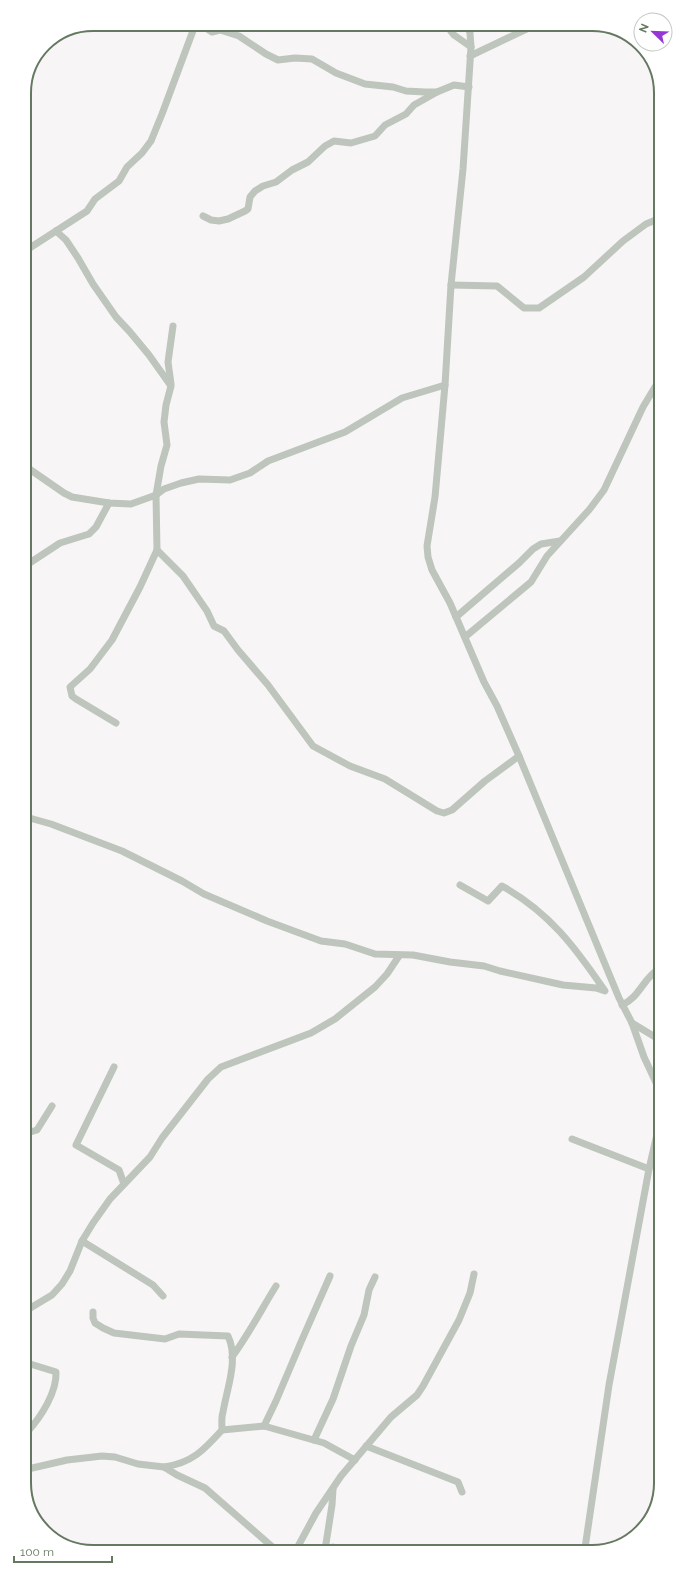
<svg xmlns="http://www.w3.org/2000/svg" width="685" height="1576" font-family="Raleway,sans-serif">
  <style>
    .lines { fill: none; stroke-linecap: round; stroke-linejoin: round }
    .minor { stroke: #bec5bd; stroke-width: 7 }
    .rim { fill: none; stroke: #657860; stroke-width: 2 }
  </style>
  <rect width="100%" height="100%" fill="#f8f5f7"/>
  <g class="lines">
    <g class="minor">
      <path d="M467 25 470 33 471 47 463 169 451 285 445 385 435 497 427 546 428 557 432 570 450 603 484 682 497 706 519 756 619 998 632 1023 644 1057 659 1089 660 1102"/>
      <path d="M447 26 454 35 471 47"/>
      <path d="M206 28 212 32 220 30 239 36 266 54 278 60 295 58 312 59 336 73 365 84 393 87 406 91 425 92H437L454 85 469 87"/>
      <path d="M470 56 535 25"/>
      <path d="M203 216 211 220 219 221 228 219 245 211 248 209 250 197 255 191 263 186 276 182 292 170 308 162 325 146 334 141 351 143 375 136 385 125 406 114 414 105 437 92"/>
      <path d="M56 231 66 240 78 258 93 284 116 317 130 332 149 355 171 386 166 405 164 422 167 445 161 466 156 495 157 550 140 587 112 640 90 669 70 687 72 696 76 699 116 723"/>
      <path d="M25 251 87 211 95 199 119 181 127 167 142 153 151 141 162 114 194 28"/>
      <path d="M451 285 497 286 524 308H539L584 277 623 241 646 224 658 219"/>
      <path d="M171 384 168 362 173 326"/>
      <path d="M25 466 64 493 72 497 109 503 131 504 156 495 164 489 181 483 199 479 230 480 250 473 268 461 345 432 402 398 445 385"/>
      <path d="M157 550 183 576 207 611 214 626 224 631 238 650 268 685 313 746 350 766 385 779 437 811 444 813 452 810 485 781 519 756"/>
      <path d="M25 566 60 543 89 534 96 527 109 503"/>
      <path d="M456 617 519 563 533 549 541 544 560 541"/>
      <path d="M465 637 531 582 547 556 589 510 604 490 643 407 658 382"/>
      <path d="M26 817 51 824 122 851 182 881 204 894 267 921 321 941 345 944 375 954 413 955 450 962 484 966 500 971 563 985 596 988 605 991C575 947 549 912 502 886L488 901 460 885"/>
      <path d="M622 1005C640 997 643 978 660 968"/>
      <path d="M632 1023 660 1040"/>
      <path d="M114 1067 76 1145 119 1170 124 1184"/>
      <path d="M27 1133 37 1130 52 1106"/>
      <path d="M572 1139 649 1169"/>
      <path d="M82 1241 145 1280 153 1285 163 1296"/>
      <path d="M27 1310 52 1295 62 1284 70 1271 82 1241 93 1223 110 1199 150 1157 162 1138 208 1079 221 1067 311 1033 335 1019 375 987 387 974 399 956"/>
      <path d="M93 1312V1318L95 1323 103 1328 114 1333 165 1339 179 1334 228 1336C239 1359 227 1388 223 1412 221 1418 222 1424 222 1430 204 1450 192 1463 164 1467"/>
      <path d="M232 1357C249 1334 261 1310 276 1286"/>
      <path d="M27 1363 53 1371 56 1372C57 1392 41 1417 28 1431"/>
      <path d="M264 1426 276 1401 301 1342 330 1276"/>
      <path d="M222 1430 264 1426 324 1443 355 1460"/>
      <path d="M314 1440 333 1399 351 1346 364 1315 369 1290 375 1277"/>
      <path d="M366 1446 458 1482 462 1492"/>
      <path d="M28 1469 67 1460 102 1456 115 1457 138 1464 164 1467 177 1475 205 1488 277 1551"/>
      <path d="M585 1548 609 1385 649 1169 660 1121"/>
      <path d="M326 1549 333 1547 337 1550"/>
      <path d="M296 1550 316 1513 341 1476 391 1417 417 1395 423 1386 459 1320 470 1293 474 1274"/>
      <path d="M325 1550 332 1505 333 1489"/>
    </g>
  </g>
  <path d="M0 0H685V1576H0ZM93 31H592A62 62 0 0 1 654 93V1483A62 62 0 0 1 592 1545H93A62 62 0 0 1 31 1483V93A62 62 0 0 1 93 31Z" fill="#fff" fill-rule="evenodd"/>
  <path class="rim" d="M93 31H592A62 62 0 0 1 654 93V1483A62 62 0 0 1 592 1545H93A62 62 0 0 1 31 1483V93A62 62 0 0 1 93 31Z"/>
  <g transform="translate(653 32) rotate(293)"><circle r="19" fill="#ffffff" stroke="#c1c9bf"/>
  <path d="M0-3L7 15L0 10L-7 15Z" fill="#9636d7"/>
  <text y="-6" font-size="11" font-weight="bold" text-anchor="middle" fill="#657860">N</text>
  </g>
  <path d="M14 1556v6h98v-6" fill="none" stroke="#657860" stroke-width="2"/>
  <text x="20" y="1556" font-size="12" fill="#657860" stroke="#ffffff" stroke-width="3" paint-order="stroke">100 m</text>
</svg>
